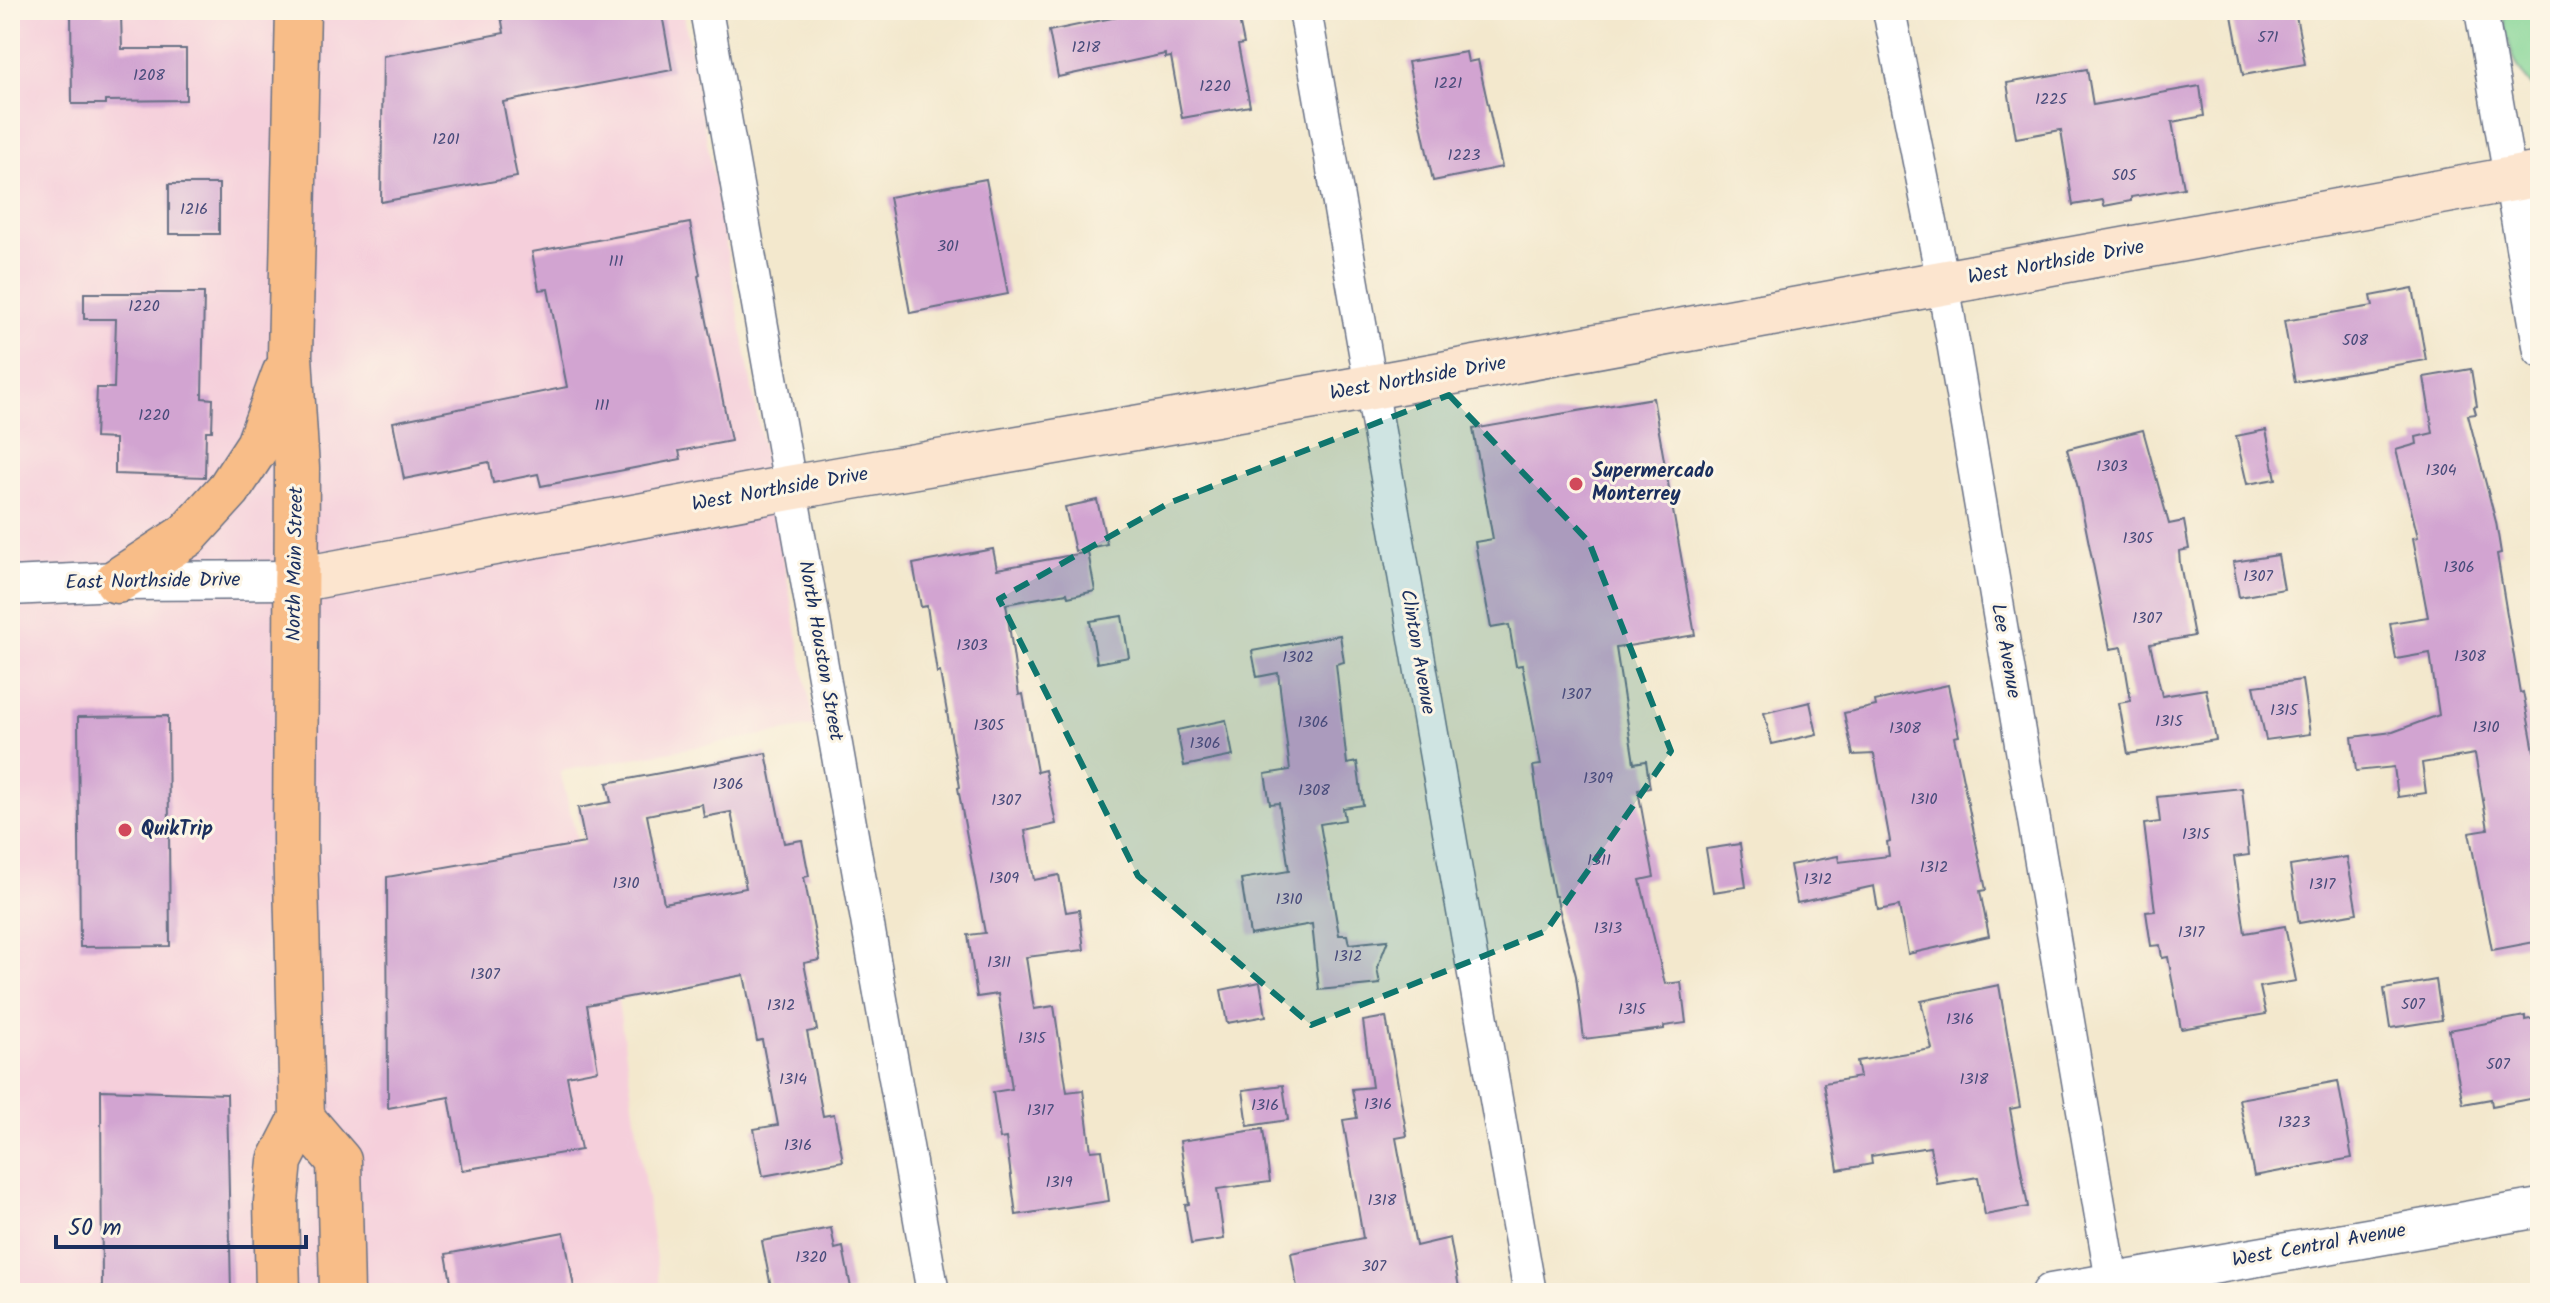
<svg xmlns="http://www.w3.org/2000/svg" width="2550" height="1303" font-family="Kalam,sans-serif">
  <style>
    .built { fill: #f5cfdb }
    .green { fill: #83d596; stroke: #4f827a; stroke-width: 2 }
    .building { fill: #d2a4d1; fill-rule: evenodd }
    .lines { fill: none; stroke-linecap: round; stroke-linejoin: round }
    .minor-casing { stroke: #677085; stroke-width: 35 }
    .tertiary-casing { stroke: #677085; stroke-width: 41 }
    .secondary-casing { stroke: #677085; stroke-width: 47 }
    .primary-casing { stroke: #677085; stroke-width: 47 }
    .minor { stroke: #fff; stroke-width: 32 }
    .tertiary { stroke: #fff; stroke-width: 38 }
    .secondary { stroke: #fce5cf; stroke-width: 44 }
    .primary { stroke: #f8bd88; stroke-width: 44 }
    .marked { fill: #0f766e; fill-opacity: 0.2; stroke: #0f766e; stroke-width: 6; stroke-dasharray: 16 10; stroke-linejoin: round }
    .poi-dot { fill: #d1495b; stroke: #fcf5e5; stroke-width: 3 }
    .labels { text-anchor: middle; dominant-baseline: central; stroke-width: 6; stroke-linejoin: round; paint-order: stroke }
    .number-label { font-size: 16px; fill: #494c7b }
    .street-label { font-size: 20px; fill: #1b2f5e; stroke: #fcf5e5 }
    .poi-label { font-size: 20px; font-weight: bold; fill: #1b2f5e; stroke: #fcf5e5; text-anchor: start }
  </style>
  <rect width="100%" height="100%" fill="#fcf5e5"/>
  <filter id="ink" filterUnits="userSpaceOnUse"><feTurbulence type="fractalNoise" baseFrequency=".0125" numOctaves="2"/><feDisplacementMap in="SourceGraphic" scale="16" xChannelSelector="R" yChannelSelector="G"/><feConvolveMatrix kernelMatrix="1 2 1 2 8 2 1 2 1" color-interpolation-filters="sRGB"/></filter>
  <filter id="wash" filterUnits="userSpaceOnUse"><feTurbulence type="fractalNoise" baseFrequency=".006" numOctaves="4" result="noise"/><feDisplacementMap in="SourceGraphic" scale="32" xChannelSelector="R" yChannelSelector="G"/><feGaussianBlur stdDeviation="1.8" result="paint"/><feColorMatrix in="noise" values="0 0 0 0 0 0 0 0 0 0 0 0 0 0 0 0 0 1.4 0 .05"/><feComposite in="paint" operator="in"/></filter>
  <g filter="url(#wash)">
    <rect width="100%" height="100%" fill="#f3e8cd"/>
    <path class="built" d="M10 10H683L814 726 560 771 618 1001 661 1293H10Z"/>
    <path class="green" d="M2502 10H2540V94C2513 71 2508 44 2502 10Z"/>
    <g id="blocks">
      <g class="building">
        <path d="M71 10H104V15H121L122 49H186V100L105 101V104H72Z"/>
        <path d="M500 10H629L630 19 662 14 672 70 503 102 517 177 381 202 383 56 504 33Z"/>
        <path d="M1151 10H1237L1244 44 1238 45 1250 106 1182 118 1171 57 1165 58V54L1058 77 1049 31Z"/>
        <path d="M2231 10H2295L2305 64 2243 75Z"/>
        <path d="M1466 52 1468 62 1478 60 1502 167 1433 181 1408 62Z"/>
        <path d="M2087 69 2093 105 2200 86 2204 116 2172 122 2184 188 2131 197V201L2104 206 2103 200 2073 205 2061 130 2016 138 2007 83Z"/>
        <path d="M986 179 1008 294 910 313 889 197Z"/>
        <rect x="169" y="184" width="50" height="50"/>
        <path d="M690 223 700 275 698 276 731 441 679 451 681 459 541 486 538 474 493 483 489 462 404 479 393 422 567 387 548 289 539 290 532 252Z"/>
        <path d="M2413 288 2426 360 2295 382 2284 321 2373 306 2371 296Z"/>
        <path d="M84 293H204L202 398 213 399 212 431H206L205 477 115 474V439L95 438 97 388H114L116 319H84Z"/>
        <path d="M2471 369 2477 406 2474 407 2476 414 2468 415 2496 522 2501 553 2497 554 2520 693 2523 692 2534 751 2540 750V941L2492 950 2469 832 2488 829 2475 754 2422 763 2426 793 2398 797 2394 767 2356 771 2352 737 2393 732 2439 715 2430 653 2396 659 2390 623 2428 617 2413 538 2418 537 2396 450 2417 444 2416 437 2433 433 2424 377Z"/>
        <path d="M1653 398 1695 635 1616 648 1634 763 1646 761 1650 788 1638 790 1654 877 1640 880 1665 984 1681 982 1686 1023 1664 1026V1029L1584 1039 1576 976 1556 896H1554L1544 842 1533 766 1541 765 1522 665 1516 666 1509 625 1491 628 1475 542 1493 539 1473 429Z"/>
        <path d="M2143 430 2169 524 2184 521 2189 549 2179 551 2180 564 2194 636 2150 644 2162 696 2206 689 2216 740 2128 754 2119 703 2131 701 2122 647 2110 649 2077 484 2067 449Z"/>
        <path d="M2266 430 2276 479 2247 484 2236 436Z"/>
        <path d="M1097 500 1107 544 1075 551 1065 507Z"/>
        <path d="M993 549 997 569 1088 552 1095 591 1068 597 1067 593 1006 604 1019 695 1023 694 1037 772 1045 770 1056 824 1025 831 1034 880 1059 875 1066 912 1079 910 1084 950 1026 957 1034 1009 1054 1006 1067 1092 1083 1090 1091 1151 1102 1150 1109 1201 1016 1215 1006 1138 1000 1139 993 1092 1012 1089 998 994 977 997 968 935 985 933 958 788 960 787 940 672 937 673 927 606 921 607 913 564Z"/>
        <path d="M2278 555 2284 589 2239 597 2233 562Z"/>
        <path d="M1122 616 1129 657 1097 663 1090 621Z"/>
        <path d="M1340 635 1344 662 1336 664 1347 764 1357 762 1363 805 1343 808 1345 820 1320 824 1339 935H1347L1349 944 1388 940 1377 968 1380 984 1319 990 1312 924 1250 935 1241 879 1289 871 1279 803 1270 804 1265 774 1290 770 1278 673 1257 677 1252 651Z"/>
        <path d="M2302 680 2310 734 2266 740 2254 686Z"/>
        <path d="M1948 685 1959 736 1954 737 1986 890 1980 891 1989 936 1908 954 1899 906 1878 910 1874 886 1797 903 1790 865 1838 856 1839 862 1889 856 1887 842 1890 841 1874 754 1853 755 1844 713 1876 706 1875 701Z"/>
        <path d="M1810 702 1817 734 1772 744 1764 713Z"/>
        <path d="M168 716 170 946 80 947 78 717Z"/>
        <path d="M1226 720 1233 756 1184 766 1177 730Z"/>
        <path d="M766 753 784 843 802 840 809 876 804 877 820 960 804 963 817 1030 807 1032 823 1116 834 1114 843 1161 763 1176 754 1129 778 1125 762 1040 757 1041 744 975 587 1005 598 1070 567 1076 581 1150 462 1170 449 1097 388 1108 387 877 585 843 578 808 611 802 607 783ZM702 804 704 817 731 812 746 888 664 903 647 815Z"/>
        <path d="M2242 788 2249 855 2234 857 2245 933 2285 926 2296 981 2260 987 2266 1014 2181 1029 2168 957 2162 958 2160 945 2151 946 2146 912 2155 911 2144 824 2160 822 2157 797Z"/>
        <path d="M1740 844 1746 887 1713 892 1706 849Z"/>
        <path d="M2347 857 2357 913 2299 923 2290 866Z"/>
        <path d="M2436 980 2442 1020 2390 1028 2384 989Z"/>
        <path d="M1260 982 1266 1016 1227 1023 1221 990Z"/>
        <path d="M1999 985 2020 1107 2010 1109 2028 1207 1985 1215 1978 1177 1937 1184 1930 1147 1871 1156 1872 1164 1838 1170 1824 1083 1860 1077 1857 1061 1932 1049 1921 1001Z"/>
        <path d="M2525 1016V1020L2540 1017V1097L2492 1106 2491 1099 2463 1104 2449 1030Z"/>
        <path d="M1386 1017 1407 1136 1396 1138 1416 1246 1450 1238 1460 1293H1298L1291 1253 1363 1238 1343 1120 1357 1118 1352 1089 1372 1087 1363 1021Z"/>
        <path d="M2338 1081 2352 1158 2254 1176 2239 1099Z"/>
        <path d="M1283 1085 1288 1120 1248 1126 1243 1090Z"/>
        <path d="M101 1090 227 1094 231 1293H102Z"/>
        <path d="M1263 1129 1270 1182 1217 1189 1224 1239 1191 1244 1185 1205 1189 1204 1180 1141Z"/>
        <path d="M831 1228 835 1249 843 1247 852 1293H782L781 1285 771 1287 762 1241Z"/>
        <path d="M564 1232 575 1293H453L446 1254Z"/>
      </g>
    </g>
  </g>
  <g filter="url(#ink)">
    <use href="#blocks" fill-opacity="0" stroke="#677085" stroke-width="2"/>
    <g class="lines">
      <g class="minor-casing">
        <g id="minor">
          <path d="M706 10 933 1293"/>
          <path d="M1305 10 1530 1293"/>
          <path d="M1889 10 1943 283 2114 1293"/>
          <path d="M2481 10 2540 351"/>
        </g>
      </g>
      <g class="tertiary-casing">
        <g id="tertiary">
          <path d="M10 586 117 581 296 580"/>
          <path d="M2051 1293 2540 1208"/>
        </g>
      </g>
      <g class="secondary-casing">
        <path id="secondary" d="M296 580 789 488 1371 387 2540 174"/>
      </g>
      <g class="primary-casing">
        <g id="primary">
          <path d="M117 581 187 535 229 489 258 445 284 374"/>
          <path d="M302 1118 339 1161 342 1293"/>
          <path d="M278 1293 276 1202 280 1161 302 1118 295 840 297 468 290 356 298 10"/>
        </g>
      </g>
      <use href="#minor" class="minor"/>
      <use href="#tertiary" class="tertiary"/>
      <use href="#secondary" class="secondary"/>
      <use href="#primary" class="primary"/>
    </g>
  </g>
  <path class="marked" d="M1449 395 1589 542 1671 751 1546 931 1311 1025 1138 876 999 599 1169 503Z"/>
  <g class="poi-dot">
    <circle cx="1576" cy="484" r="8"/>
    <circle cx="125" cy="830" r="8"/>
  </g>
  <g class="labels">
    <g class="number-label">
      <text x="2268" y="37">571</text>
      <text x="1086" y="47">1218</text>
      <text x="149" y="75">1208</text>
      <text x="1448" y="83">1221</text>
      <text x="1215" y="86">1220</text>
      <text x="2051" y="99">1225</text>
      <text x="446" y="139">1201</text>
      <text x="1464" y="155">1223</text>
      <text x="2124" y="175">505</text>
      <text x="194" y="209">1216</text>
      <text x="948" y="246">301</text>
      <text x="616" y="261">111</text>
      <text x="144" y="306">1220</text>
      <text x="2355" y="340">508</text>
      <text x="602" y="405">111</text>
      <text x="154" y="415">1220</text>
      <text x="2112" y="466">1303</text>
      <text x="2441" y="470">1304</text>
      <text x="2138" y="538">1305</text>
      <text x="2459" y="567">1306</text>
      <text x="2258" y="576">1307</text>
      <text x="2147" y="618">1307</text>
      <text x="972" y="645">1303</text>
      <text x="2470" y="656">1308</text>
      <text x="1298" y="657">1302</text>
      <text x="1576" y="694">1307</text>
      <text x="2284" y="710">1315</text>
      <text x="2169" y="721">1315</text>
      <text x="1313" y="722">1306</text>
      <text x="989" y="725">1305</text>
      <text x="2486" y="727">1310</text>
      <text x="1905" y="728">1308</text>
      <text x="1205" y="743">1306</text>
      <text x="1598" y="778">1309</text>
      <text x="728" y="784">1306</text>
      <text x="1314" y="790">1308</text>
      <text x="1924" y="799">1310</text>
      <text x="1006" y="800">1307</text>
      <text x="2196" y="834">1315</text>
      <text x="1599" y="860">1311</text>
      <text x="1934" y="867">1312</text>
      <text x="1004" y="878">1309</text>
      <text x="1818" y="879">1312</text>
      <text x="626" y="883">1310</text>
      <text x="2322" y="884">1317</text>
      <text x="1289" y="899">1310</text>
      <text x="1608" y="928">1313</text>
      <text x="2191" y="932">1317</text>
      <text x="1348" y="956">1312</text>
      <text x="999" y="962">1311</text>
      <text x="485" y="974">1307</text>
      <text x="2413" y="1004">507</text>
      <text x="781" y="1005">1312</text>
      <text x="1632" y="1009">1315</text>
      <text x="1960" y="1019">1316</text>
      <text x="1032" y="1038">1315</text>
      <text x="2498" y="1064">507</text>
      <text x="793" y="1079">1314</text>
      <text x="1974" y="1079">1318</text>
      <text x="1378" y="1104">1316</text>
      <text x="1265" y="1105">1316</text>
      <text x="1040" y="1110">1317</text>
      <text x="2294" y="1122">1323</text>
      <text x="798" y="1145">1316</text>
      <text x="1059" y="1182">1319</text>
      <text x="1382" y="1200">1318</text>
      <text x="811" y="1257">1320</text>
      <text x="1374" y="1266">307</text>
    </g>
    <g class="street-label">
      <text transform="translate(2056 263) rotate(-10)">West Northside Drive</text>
      <text transform="translate(1418 379) rotate(-10)">West Northside Drive</text>
      <text transform="translate(780 490) rotate(-10)">West Northside Drive</text>
      <text transform="translate(296 564) rotate(-89)">North Main Street</text>
      <text transform="translate(153 582) rotate(-1)">East Northside Drive</text>
      <text transform="translate(820 651) rotate(80)">North Houston Street</text>
      <text transform="translate(2005 651) rotate(80)">Lee Avenue</text>
      <text transform="translate(1417 652) rotate(80)">Clinton Avenue</text>
      <text transform="translate(2319 1246) rotate(-10)">West Central Avenue</text>
    </g>
    <g class="poi-label">
      <text x="1592" y="472">Supermercado<tspan x="1592" dy="23">Monterrey</tspan></text>
      <text x="141" y="830">QuikTrip</text>
    </g>
  </g>
  <rect width="2550" height="1303" fill="none" stroke="#fcf5e5" stroke-width="40"/>
  <path d="M56 1235v12h250v-12" fill="none" stroke="#1b2f5e" stroke-width="4"/>
  <text x="68" y="1235" font-size="24" fill="#1b2f5e" stroke="#fcf5e5" stroke-width="6" paint-order="stroke">50 m</text>
</svg>
